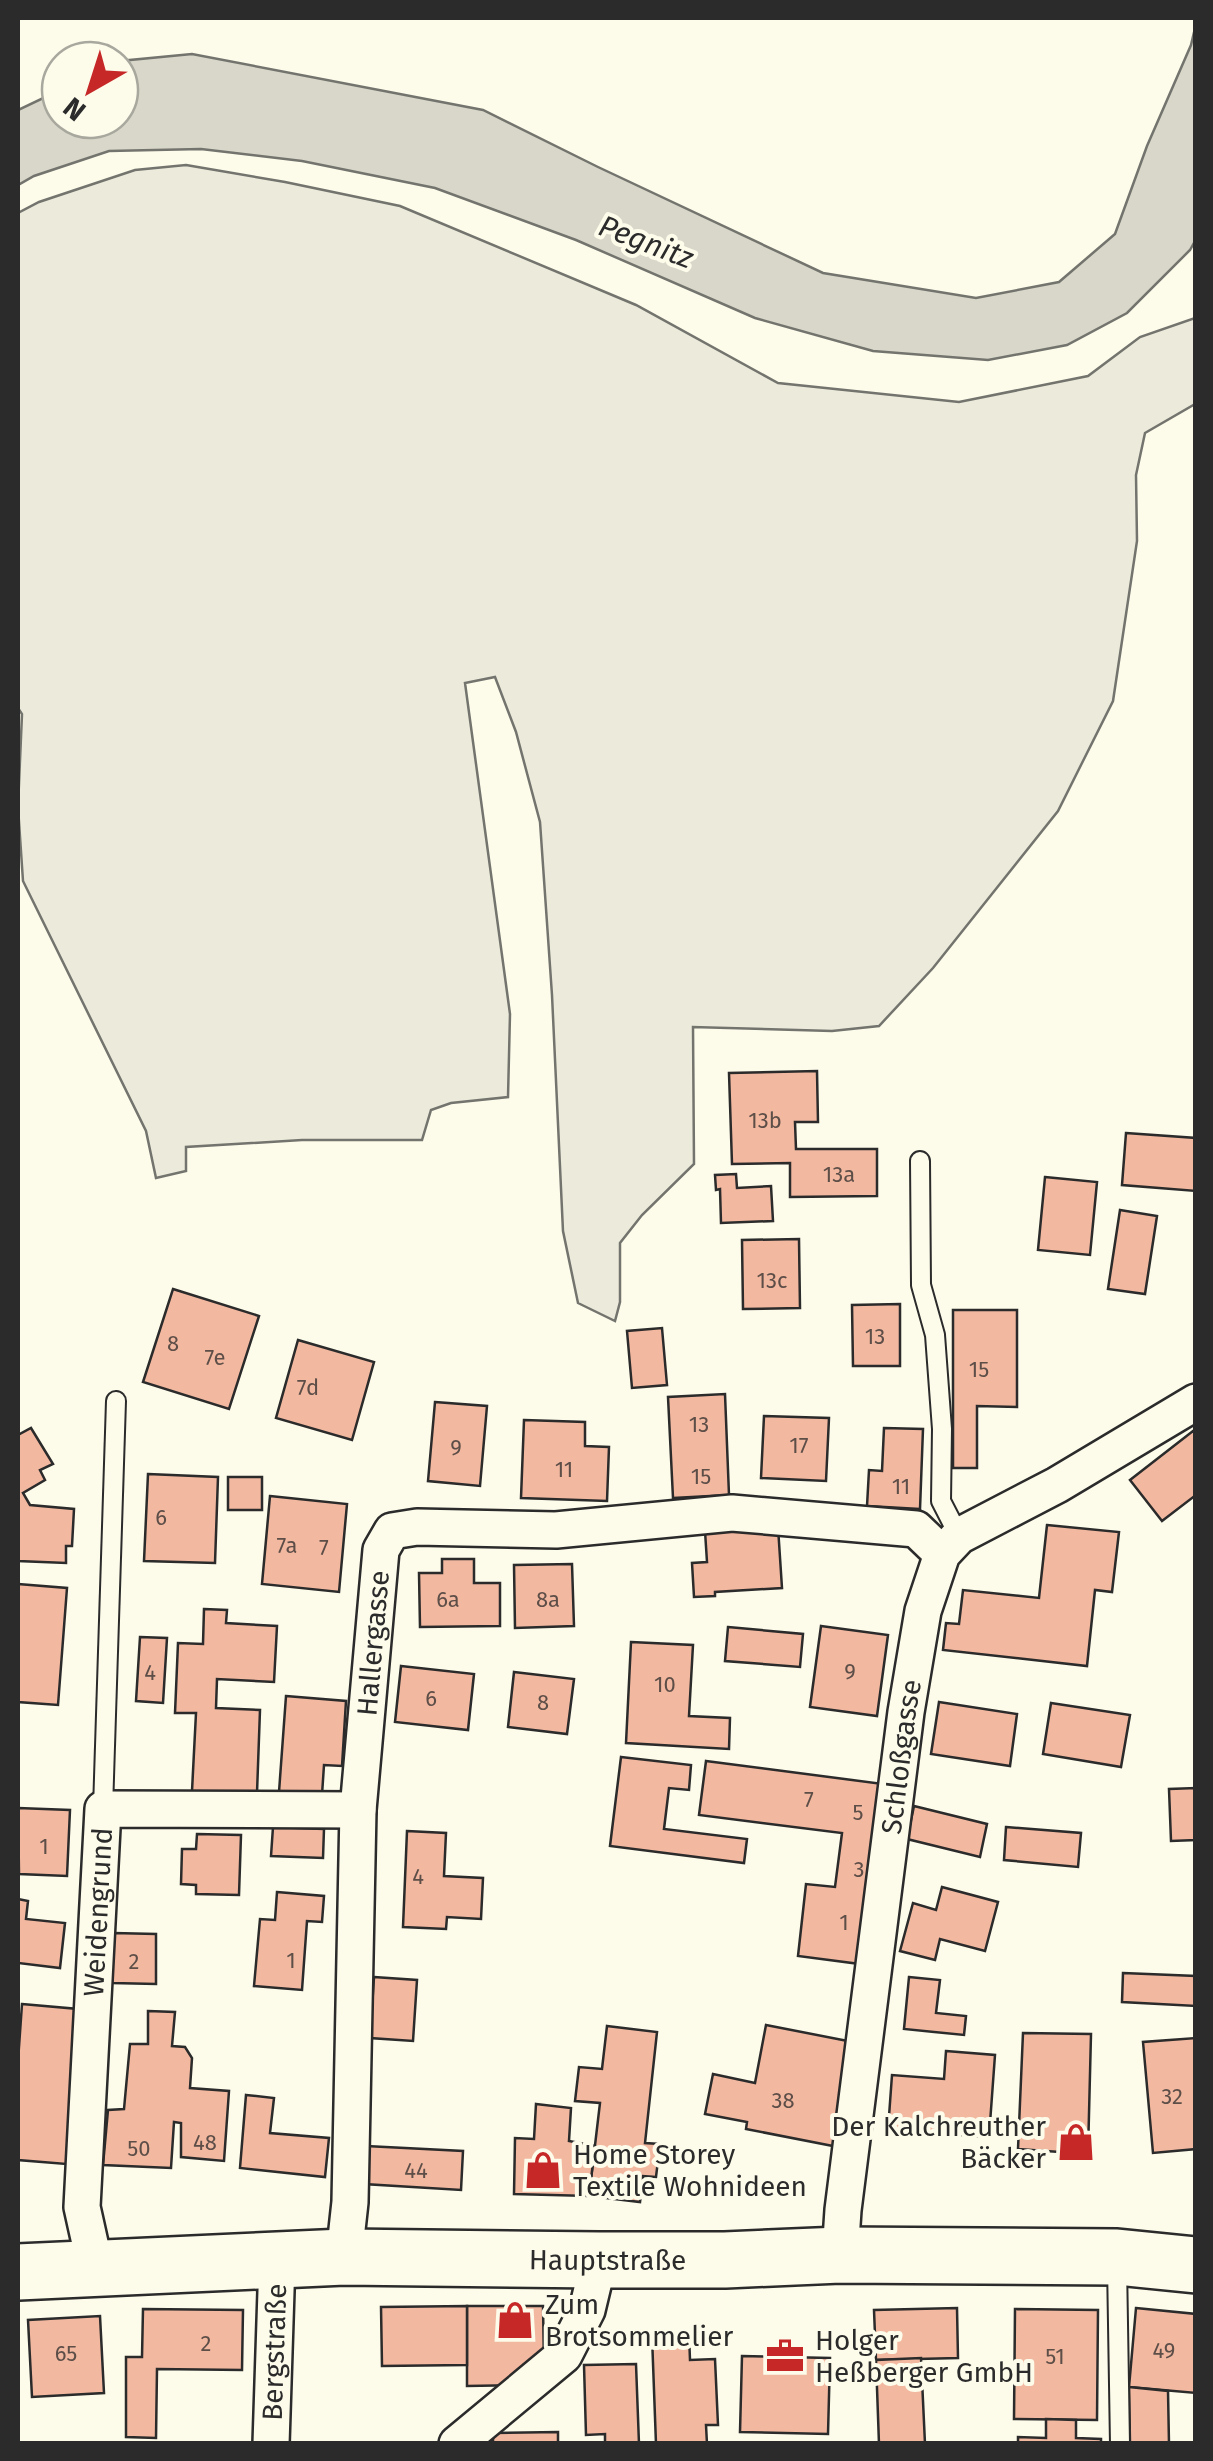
<svg xmlns="http://www.w3.org/2000/svg" width="1213" height="2461" font-family="'Fira Sans',sans-serif">
  <style>
    .green { fill: #ecebdb; stroke: #74746e; stroke-width: 2.5 }
    .water { fill: #d8d7c9; stroke: #74746e; stroke-width: 2.5 }
    .building { fill: #f2b8a0; stroke: #2b2b2b; stroke-width: 2.5 }
    .lines { fill: none; stroke-linecap: round; stroke-linejoin: round }
    .lane-casing { stroke: #2b2b2b; stroke-width: 22 }
    .street-casing { stroke: #2b2b2b; stroke-width: 40 }
    .primary-casing { stroke: #2b2b2b; stroke-width: 60 }
    .lane { stroke: #fdfbea; stroke-width: 18 }
    .street { stroke: #fdfbea; stroke-width: 35 }
    .primary { stroke: #fdfbea; stroke-width: 55 }
    .labels { text-anchor: middle; dominant-baseline: central; stroke-width: 8; stroke-linejoin: round; paint-order: stroke }
    .number-label { font-size: 22px; fill: #5d4e48 }
    .street-label { font-size: 28px; fill: #2b2b2b; stroke: #fdfbea }
    .poi-label { font-size: 28px; fill: #2b2b2b; stroke: #fdfbea; text-anchor: start }
    .water-label { font-size: 30px; font-style: italic; fill: #2b2b2b; stroke: #fdfbea }
  </style>
  <rect width="100%" height="100%" fill="#fdfbea"/>
  <path class="green" d="M186 165 285 182 400 206 636 305 778 383 959 402 1088 376 1140 337 1195 318V404L1145 433 1136 475 1137 541 1113 701 1058 811 933 968 879 1026 832 1031 693 1027 694 1164 642 1215 620 1243V1302L615 1321 578 1303 563 1231 552 995 540 822 516 732 495 677 465 683 510 1014 508 1097 451 1103 431 1110 422 1140H302L186 1147V1171L156 1178 146 1131 23 881 18 807 22 714 18 708V213L39 202 135 170Z"/>
  <path class="water" d="M1195 28V241L1190 250 1127 313 1067 345 988 360 873 351 755 318 576 240 435 188 302 161 201 149 109 151 34 176 18 185V110L60 90V120H120V61L192 54 483 110 598 167 823 273 976 298 1059 282 1115 234 1147 146 1191 45Z"/>
  <g class="building">
    <path d="M817 1071 818 1122H795L796 1149H877V1196L790 1197V1163L732 1164 729 1073Z"/>
    <path d="M1126 1133 1196 1138V1191L1122 1185Z"/>
    <path d="M736 1174 737 1188 771 1186 773 1221 721 1223 720 1189 716 1190 715 1175Z"/>
    <path d="M1045 1177 1097 1182 1090 1255 1038 1250Z"/>
    <path d="M1120 1210 1157 1216 1145 1294 1108 1289Z"/>
    <path d="M799 1239 800 1308 743 1309 742 1240Z"/>
    <path d="M173 1289 259 1316 229 1409 143 1382Z"/>
    <path d="M900 1304V1366H853L852 1305Z"/>
    <path d="M953 1310H1017V1407L977 1406V1468H953Z"/>
    <path d="M662 1328 667 1385 632 1388 627 1331Z"/>
    <path d="M298 1340 374 1362 352 1440 276 1418Z"/>
    <path d="M725 1394 729 1495 673 1498 668 1397Z"/>
    <path d="M435 1402 487 1406 480 1486 428 1481Z"/>
    <path d="M764 1416 829 1418 826 1481 761 1478Z"/>
    <path d="M524 1420 585 1422V1446L609 1447 607 1501 521 1498Z"/>
    <path d="M31 1428 53 1464 40 1470 45 1480 23 1493 30 1505 74 1509 72 1546H66V1563L18 1561V1435Z"/>
    <path d="M884 1428 923 1429 920 1509 867 1506 869 1470 882 1471Z"/>
    <path d="M1193 1431 1196 1435V1495L1162 1521 1130 1480Z"/>
    <path d="M148 1474 218 1477 215 1563 144 1561Z"/>
    <rect x="228" y="1477" width="34" height="33"/>
    <path d="M270 1496 347 1504 339 1592 262 1584Z"/>
    <path d="M1047 1525 1119 1532 1112 1592 1095 1590 1087 1666 943 1650 946 1623 959 1624 963 1590 1039 1598Z"/>
    <path d="M778 1527 782 1588 715 1592V1596L694 1597 692 1563 707 1562 705 1531Z"/>
    <path d="M442 1559H474V1583H500V1626L420 1627 419 1573H442Z"/>
    <path d="M572 1564 574 1626 515 1628 514 1565Z"/>
    <path d="M18 1584 67 1588 58 1705 18 1702Z"/>
    <path d="M204 1609 227 1610 226 1623 277 1626 274 1682 217 1679 216 1708 260 1710 257 1793 192 1791 196 1713H175L178 1643 203 1644Z"/>
    <path d="M821 1626 888 1635 877 1716 810 1707Z"/>
    <path d="M728 1627 803 1634 800 1667 725 1661Z"/>
    <path d="M140 1637 167 1638 163 1703 136 1701Z"/>
    <path d="M631 1642 693 1645 689 1716 730 1718 729 1749 626 1743Z"/>
    <path d="M401 1666 474 1674 468 1730 395 1722Z"/>
    <path d="M514 1672 574 1679 567 1734 508 1727Z"/>
    <path d="M286 1696 346 1701 342 1766 324 1765 322 1795 279 1792Z"/>
    <path d="M939 1702 1017 1714 1010 1766 931 1754Z"/>
    <path d="M1051 1703 1130 1715 1121 1767 1043 1754Z"/>
    <path d="M621 1757 691 1765 689 1790 669 1788 664 1829 747 1839 744 1863 610 1846Z"/>
    <path d="M706 1761 883 1784 860 1964 798 1956 806 1884 835 1887 842 1833 699 1815Z"/>
    <path d="M1196 1788V1840L1171 1841 1169 1789Z"/>
    <path d="M914 1806 987 1824 980 1857 907 1839Z"/>
    <path d="M18 1808 70 1810 67 1876 19 1874Z"/>
    <path d="M273 1827 324 1829 323 1858 271 1856Z"/>
    <path d="M1006 1827 1081 1833 1078 1867 1004 1860Z"/>
    <path d="M407 1831 446 1833 444 1876 483 1878 481 1919 447 1917 446 1929 403 1927Z"/>
    <path d="M197 1834 241 1835 239 1895 196 1894V1885L181 1884 182 1849H196Z"/>
    <path d="M942 1887 998 1902 985 1951 940 1939 935 1960 900 1951 913 1903 936 1910Z"/>
    <path d="M277 1892 324 1896 322 1922 307 1921 302 1990 254 1986 260 1919 275 1920Z"/>
    <path d="M18 1899 28 1901 26 1919 65 1923 60 1968 18 1963Z"/>
    <path d="M113 1933 156 1934V1984L112 1983Z"/>
    <path d="M1123 1973 1196 1976V2006L1122 2002Z"/>
    <path d="M374 1977 417 1980 413 2041 370 2038Z"/>
    <path d="M909 1977 940 1980 936 2013 966 2016 964 2035 904 2029Z"/>
    <path d="M22 2004 78 2009 66 2164 18 2160V2061Z"/>
    <path d="M148 2011 175 2012 172 2046 185 2047 192 2058 190 2088 229 2091 224 2161 181 2157V2123L174 2122 171 2168 103 2165 108 2110 124 2109 130 2044H148Z"/>
    <path d="M766 2025 858 2043 838 2147 746 2129 747 2122 705 2114 713 2074 755 2083Z"/>
    <path d="M607 2026 657 2032 645 2143 660 2144 656 2177 643 2176 640 2202 589 2196 600 2103 575 2101 579 2067 602 2069Z"/>
    <path d="M1023 2033 1091 2034 1088 2154 1018 2149Z"/>
    <path d="M1196 2038V2149L1153 2153 1143 2042Z"/>
    <path d="M946 2051 995 2055 989 2137 888 2130 892 2075 944 2079Z"/>
    <path d="M246 2095 274 2098 270 2133 329 2138 325 2177 240 2168Z"/>
    <path d="M536 2104 571 2108 569 2141 595 2146 589 2196 514 2194 515 2138 534 2139Z"/>
    <path d="M366 2146 463 2151 461 2190 364 2184Z"/>
    <path d="M467 2306H543L544 2365H524L525 2385 467 2386Z"/>
    <path d="M467 2306V2365L382 2366 381 2307Z"/>
    <path d="M957 2308 958 2358 876 2360 874 2310Z"/>
    <path d="M1136 2308 1196 2314V2393L1129 2387Z"/>
    <path d="M143 2309 243 2310 242 2370 157 2369 156 2438 126 2437V2357H142Z"/>
    <path d="M1015 2309 1098 2310 1097 2420 1014 2419Z"/>
    <path d="M100 2316 104 2393 32 2397 28 2320Z"/>
    <path d="M689 2334 690 2360 715 2359 718 2425H706L707 2444H656L652 2336Z"/>
    <path d="M742 2356 830 2358 828 2434 740 2432Z"/>
    <path d="M921 2358 925 2444H879L876 2360Z"/>
    <path d="M636 2364 639 2444H605V2434L586 2435 584 2365Z"/>
    <path d="M1129 2387 1168 2391 1169 2444H1130Z"/>
    <path d="M1046 2419 1076 2420V2438L1101 2439V2444H1018V2437L1046 2438Z"/>
    <path d="M558 2432V2444H493V2433Z"/>
  </g>
  <g class="lines">
    <g class="lane-casing">
      <g id="lane">
        <path d="M920 1161 921 1285 935 1335 942 1429 941 1501 959 1536"/>
        <path d="M103 1809 116 1401"/>
        <path d="M1117 2264 1120 2444"/>
      </g>
    </g>
    <g class="street-casing">
      <g id="street">
        <path id="s1" d="M840 2255 843 2210 906 1712 923 1611 942 1554 959 1536 1057 1485 1196 1402"/>
        <path id="s2" d="M344 2257 350 2202 358 1810 381 1550 392 1531 417 1527 556 1530 732 1513 916 1529 942 1554"/>
        <path id="s3" d="M96 2270 82 2207 103 1809 358 1810"/>
        <path id="s4" d="M271 2444 277 2260"/>
        <path d="M457 2444 564 2355 587 2310 599 2260"/>
      </g>
    </g>
    <g class="primary-casing">
      <g id="primary">
        <path id="s5" d="M18 2272 344 2257 599 2260H725L840 2255 1117 2257 1196 2265"/>
      </g>
    </g>
    <use href="#lane" class="lane"/>
    <use href="#street" class="street"/>
    <use href="#primary" class="primary"/>
  </g>
  <defs>
    <g id="shop-bare" transform="scale(3)"><path d="M-5-2.5h2.3a2.7 3.5 0 0 1 5.4 0H5L5.5 6h-11ZM-1.5-2.5h3a1.5 2.3 0 0 0-3 0Z" fill="#c62828" stroke="#fdfbea" stroke-width="2.5" paint-order="stroke"/></g>
    <g id="office-bare" transform="scale(3)"><path d="M-6-3h4V-5.5h4V-3h4V5H-6ZM-1-4.5V-3h2v-1.5ZM-6 0V1H6V0Z" fill="#c62828" stroke="#fdfbea" stroke-width="2.5" paint-order="stroke"/></g>
  </defs>
  <g fill-rule="evenodd">
    <use href="#shop-bare" x="1076" y="2142"/>
    <use href="#shop-bare" x="543" y="2170"/>
    <use href="#shop-bare" x="515" y="2320"/>
    <use href="#office-bare" x="785" y="2356"/>
  </g>
  <g class="labels">
    <g class="number-label">
      <text x="765" y="1120">13b</text>
      <text x="839" y="1174">13a</text>
      <text x="772" y="1280">13c</text>
      <text x="875" y="1336">13</text>
      <text x="173" y="1343">8</text>
      <text x="215" y="1357">7e</text>
      <text x="979" y="1369">15</text>
      <text x="308" y="1387">7d</text>
      <text x="699" y="1424">13</text>
      <text x="799" y="1445">17</text>
      <text x="456" y="1447">9</text>
      <text x="564" y="1469">11</text>
      <text x="701" y="1476">15</text>
      <text x="901" y="1486">11</text>
      <text x="161" y="1517">6</text>
      <text x="287" y="1545">7a</text>
      <text x="324" y="1547">7</text>
      <text x="448" y="1599">6a</text>
      <text x="548" y="1599">8a</text>
      <text x="850" y="1671">9</text>
      <text x="150" y="1672">4</text>
      <text x="665" y="1684">10</text>
      <text x="431" y="1698">6</text>
      <text x="543" y="1702">8</text>
      <text x="809" y="1799">7</text>
      <text x="858" y="1812">5</text>
      <text x="44" y="1846">1</text>
      <text x="859" y="1869">3</text>
      <text x="418" y="1876">4</text>
      <text x="844" y="1922">1</text>
      <text x="291" y="1960">1</text>
      <text x="134" y="1961">2</text>
      <text x="1172" y="2096">32</text>
      <text x="783" y="2100">38</text>
      <text x="205" y="2142">48</text>
      <text x="139" y="2148">50</text>
      <text x="416" y="2170">44</text>
      <text x="206" y="2343">2</text>
      <text x="1164" y="2350">49</text>
      <text x="66" y="2353">65</text>
      <text x="1055" y="2356">51</text>
    </g>
    <g class="street-label">
      <text stroke="none"><textPath href="#s2" startOffset="615">Hallergasse</textPath></text>
      <text stroke="none"><textPath href="#s1" startOffset="502">Schloßgasse</textPath></text>
      <text stroke="none"><textPath href="#s3" startOffset="360">Weidengrund</textPath></text>
      <text stroke="none"><textPath href="#s5" startOffset="590">Hauptstraße</textPath></text>
      <text stroke="none"><textPath href="#s4" startOffset="92">Bergstraße</textPath></text>
    </g>
    <g class="poi-label">
      <text x="1046" y="2126" text-anchor="end">Der Kalchreuther<tspan x="1046" dy="32">Bäcker</tspan></text>
      <text x="573" y="2154">Home Storey<tspan x="573" dy="32">Textile Wohnideen</tspan></text>
      <text x="545" y="2304">Zum<tspan x="545" dy="32">Brotsommelier</tspan></text>
      <text x="815" y="2340">Holger<tspan x="815" dy="32">Heßberger GmbH</tspan></text>
    </g>
    <g class="water-label">
      <text transform="translate(646 242) rotate(21)">Pegnitz</text>
    </g>
  </g>
  <rect width="1213" height="2461" fill="none" stroke="#2b2b2b" stroke-width="40"/>
  <g transform="translate(90 90) rotate(219)"><circle r="48" fill="#fdfbea" stroke="#a9a89e" stroke-width="2.5"/>
  <path d="M0-8L18 38L0 25L-18 38Z" fill="#c62828"/>
  <text y="-15" font-size="28" font-weight="bold" text-anchor="middle" fill="#2b2b2b">N</text>
  </g>
</svg>
